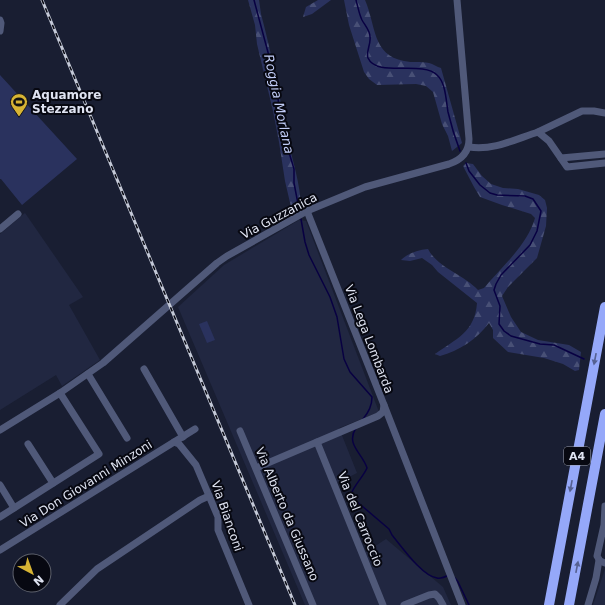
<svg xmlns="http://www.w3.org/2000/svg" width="605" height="605" font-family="'DejaVu Sans',sans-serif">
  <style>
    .built { fill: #212741 }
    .forest { fill: url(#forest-firs) }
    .pitch { fill: #2a325e }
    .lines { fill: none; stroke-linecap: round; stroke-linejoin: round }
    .stream { stroke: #080042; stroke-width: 1.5 }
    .minor { stroke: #505979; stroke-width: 7 }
    .highway { stroke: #95a8f9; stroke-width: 10 }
    .rail-casing { stroke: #c4c9d7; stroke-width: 3 }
    .rail { stroke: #070811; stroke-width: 1.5; stroke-dasharray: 4.5; stroke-linecap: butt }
    .oneway { fill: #556091 }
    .labels { text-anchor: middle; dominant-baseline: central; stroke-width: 4; stroke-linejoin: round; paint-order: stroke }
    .shield { fill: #070811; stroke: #9ea1ae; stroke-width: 1 }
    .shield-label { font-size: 11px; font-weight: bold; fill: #dfe3f1 }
    .poi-label { font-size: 12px; font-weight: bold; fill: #dfe3f1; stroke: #070811; text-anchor: start }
    .street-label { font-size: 12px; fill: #dfe3f1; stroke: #070811 }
    .water-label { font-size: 13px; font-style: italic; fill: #c0cbf5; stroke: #070811 }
  </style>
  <defs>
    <pattern id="forest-firs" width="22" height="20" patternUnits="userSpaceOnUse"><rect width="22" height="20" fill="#2a325e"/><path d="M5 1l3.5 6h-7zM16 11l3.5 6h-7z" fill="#485076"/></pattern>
  </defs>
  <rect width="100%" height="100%" fill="#191e32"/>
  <g class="built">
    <path d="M25 213 83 297 69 305 100 360 62 386 56 375 0 410V234Z"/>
    <path d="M299 220 306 221 379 412 339 428 357 473 337 483 366 552 386 539 443 587 451 605H305L178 307 224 265Z"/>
    <path d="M605 569V605H593Z"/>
  </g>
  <g class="forest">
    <path d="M248 0H259L261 14C272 55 280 98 288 140 293 162 300 184 301 206L291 207 285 181 279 142 273 111 257 44 255 25Z"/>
    <path d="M318 0H331L312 14 303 17 306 7Z"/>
    <path d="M344 0H365C376 25 372 55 404 61 412 63 421 61 429 63 433 64 437 67 441 68L462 143 452 151 448 136 442 124 433 92 426 86 416 84 377 85 369 79 364 72 349 25Z"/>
    <path d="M466 163 473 164 482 176 491 184 503 188 518 189 539 195 545 200 547 208 546 226 537 258 508 287 502 296 511 317 521 332 538 340 569 345 581 352 579 370 575 371 563 364 544 358 508 352 493 338V330L489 323C477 339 459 351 440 356L435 354C456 339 475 332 477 303L438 272 432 265 422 258 410 261 401 260C408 253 418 250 428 249 438 268 463 274 478 290L484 288C501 268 528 244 535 218L531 214 502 205 480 197 474 187 463 166Z"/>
  </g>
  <g class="pitch">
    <path d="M0 75 77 159 22 205 1 179H0Z"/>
    <path d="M207 321 215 340 207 343 199 324Z"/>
  </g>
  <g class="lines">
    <g class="stream">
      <path d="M254 0 277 86 280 121 285 139 294 169V183L299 209"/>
      <path d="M356 0C358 7 359 14 362 20 366 27 371 32 370 40 370 45 366 53 368 58 377 78 422 60 437 75 446 83 446 101 448 112 451 125 455 138 460 151"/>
      <path d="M466 163 469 171 480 185 490 193 497 195 525 196 533 199 541 211 537 231 530 245 501 275 496 284 494 290 500 306 499 324 504 331 511 336 540 344 554 345 584 359"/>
      <path d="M301 219 305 242 309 255 330 297 337 317 344 359 350 372 372 397C372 406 369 412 363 419"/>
      <path d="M356 428C345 444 363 454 367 468 363 477 355 484 351 494L355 500 389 529 392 535C402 547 422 576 437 578 441 579 445 577 449 575"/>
      <path d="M455 578 458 582 469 605"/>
    </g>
    <g class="minor">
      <path d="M0 20 1 23 0 31"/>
      <path d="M538 132 582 111H594L605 113"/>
      <path d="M469 147C493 151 516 139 538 132L549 141 567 167 605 163"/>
      <path d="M561 158 605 154"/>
      <path d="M0 229 18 214"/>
      <path d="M144 369 183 437"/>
      <path d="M88 374 127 438"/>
      <path d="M384 405 462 605"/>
      <path d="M0 430 60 393 103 363 217 263 227 256 307 211 365 187 449 164C461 160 469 152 469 139L457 0"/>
      <path d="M240 431 313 605"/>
      <path d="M174 442 179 444 196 465 218 517V530L249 605"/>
      <path d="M317 442 383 605"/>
      <path d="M28 444 53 483"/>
      <path d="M256 468 378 416 383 412 384 405 307 211"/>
      <path d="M0 485 14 508"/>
      <path d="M605 506 604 525 597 556 600 561 605 563"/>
      <path d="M0 517 99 454 60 393"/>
      <path d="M0 550 195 429"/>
      <path d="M60 605 97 569 200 500 209 496"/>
      <path d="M404 605 429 595 435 594 439 598 443 605"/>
      <path d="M588 605 596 578 599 560"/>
    </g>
    <g class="highway">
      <path d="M549 605 605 307"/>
      <path d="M569 605 605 414"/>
    </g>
    <g class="rail-casing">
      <path id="rail" d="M42 0 295 605"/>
    </g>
    <use href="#rail" class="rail"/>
  </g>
  <defs><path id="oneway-solid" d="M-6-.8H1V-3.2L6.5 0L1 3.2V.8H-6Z"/></defs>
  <g class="oneway">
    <use href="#oneway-solid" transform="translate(595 359) rotate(101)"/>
    <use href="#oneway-solid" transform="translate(571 486) rotate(101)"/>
    <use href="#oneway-solid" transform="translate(577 567) rotate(-79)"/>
  </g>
  <defs>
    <g id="stadium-pin" transform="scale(0.9)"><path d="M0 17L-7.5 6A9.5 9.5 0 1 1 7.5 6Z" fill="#d7b434" stroke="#070811"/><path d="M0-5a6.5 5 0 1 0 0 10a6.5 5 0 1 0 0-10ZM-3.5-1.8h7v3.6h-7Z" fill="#111"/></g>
  </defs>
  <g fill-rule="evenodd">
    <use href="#stadium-pin" x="19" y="102"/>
  </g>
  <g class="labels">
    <rect class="shield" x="564" y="447" width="26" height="18" rx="3"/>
    <g class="shield-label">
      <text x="577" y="456">A4</text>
    </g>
    <g class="poi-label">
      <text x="32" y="95">Aquamore<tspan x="32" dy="14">Stezzano</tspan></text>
    </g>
    <g class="street-label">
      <text transform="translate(279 216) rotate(-28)">Via Guzzanica</text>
      <text transform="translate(369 339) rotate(69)">Via Lega Lombarda</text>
      <text transform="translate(86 484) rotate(-32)">Via Don Giovanni Minzoni</text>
      <text transform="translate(287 514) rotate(67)">Via Alberto da Giussano</text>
      <text transform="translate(227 516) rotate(71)">Via Bianconi</text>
      <text transform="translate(360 519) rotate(68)">Via del Carroccio</text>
    </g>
    <g class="water-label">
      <text transform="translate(279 104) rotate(78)">Roggia Morlana</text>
    </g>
  </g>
  <g transform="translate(32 573) rotate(139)"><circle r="19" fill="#070811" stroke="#5d606b"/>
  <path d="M0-3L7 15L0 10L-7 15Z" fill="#d7b434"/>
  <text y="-6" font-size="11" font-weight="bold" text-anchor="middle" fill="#dfe3f1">N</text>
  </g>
</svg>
